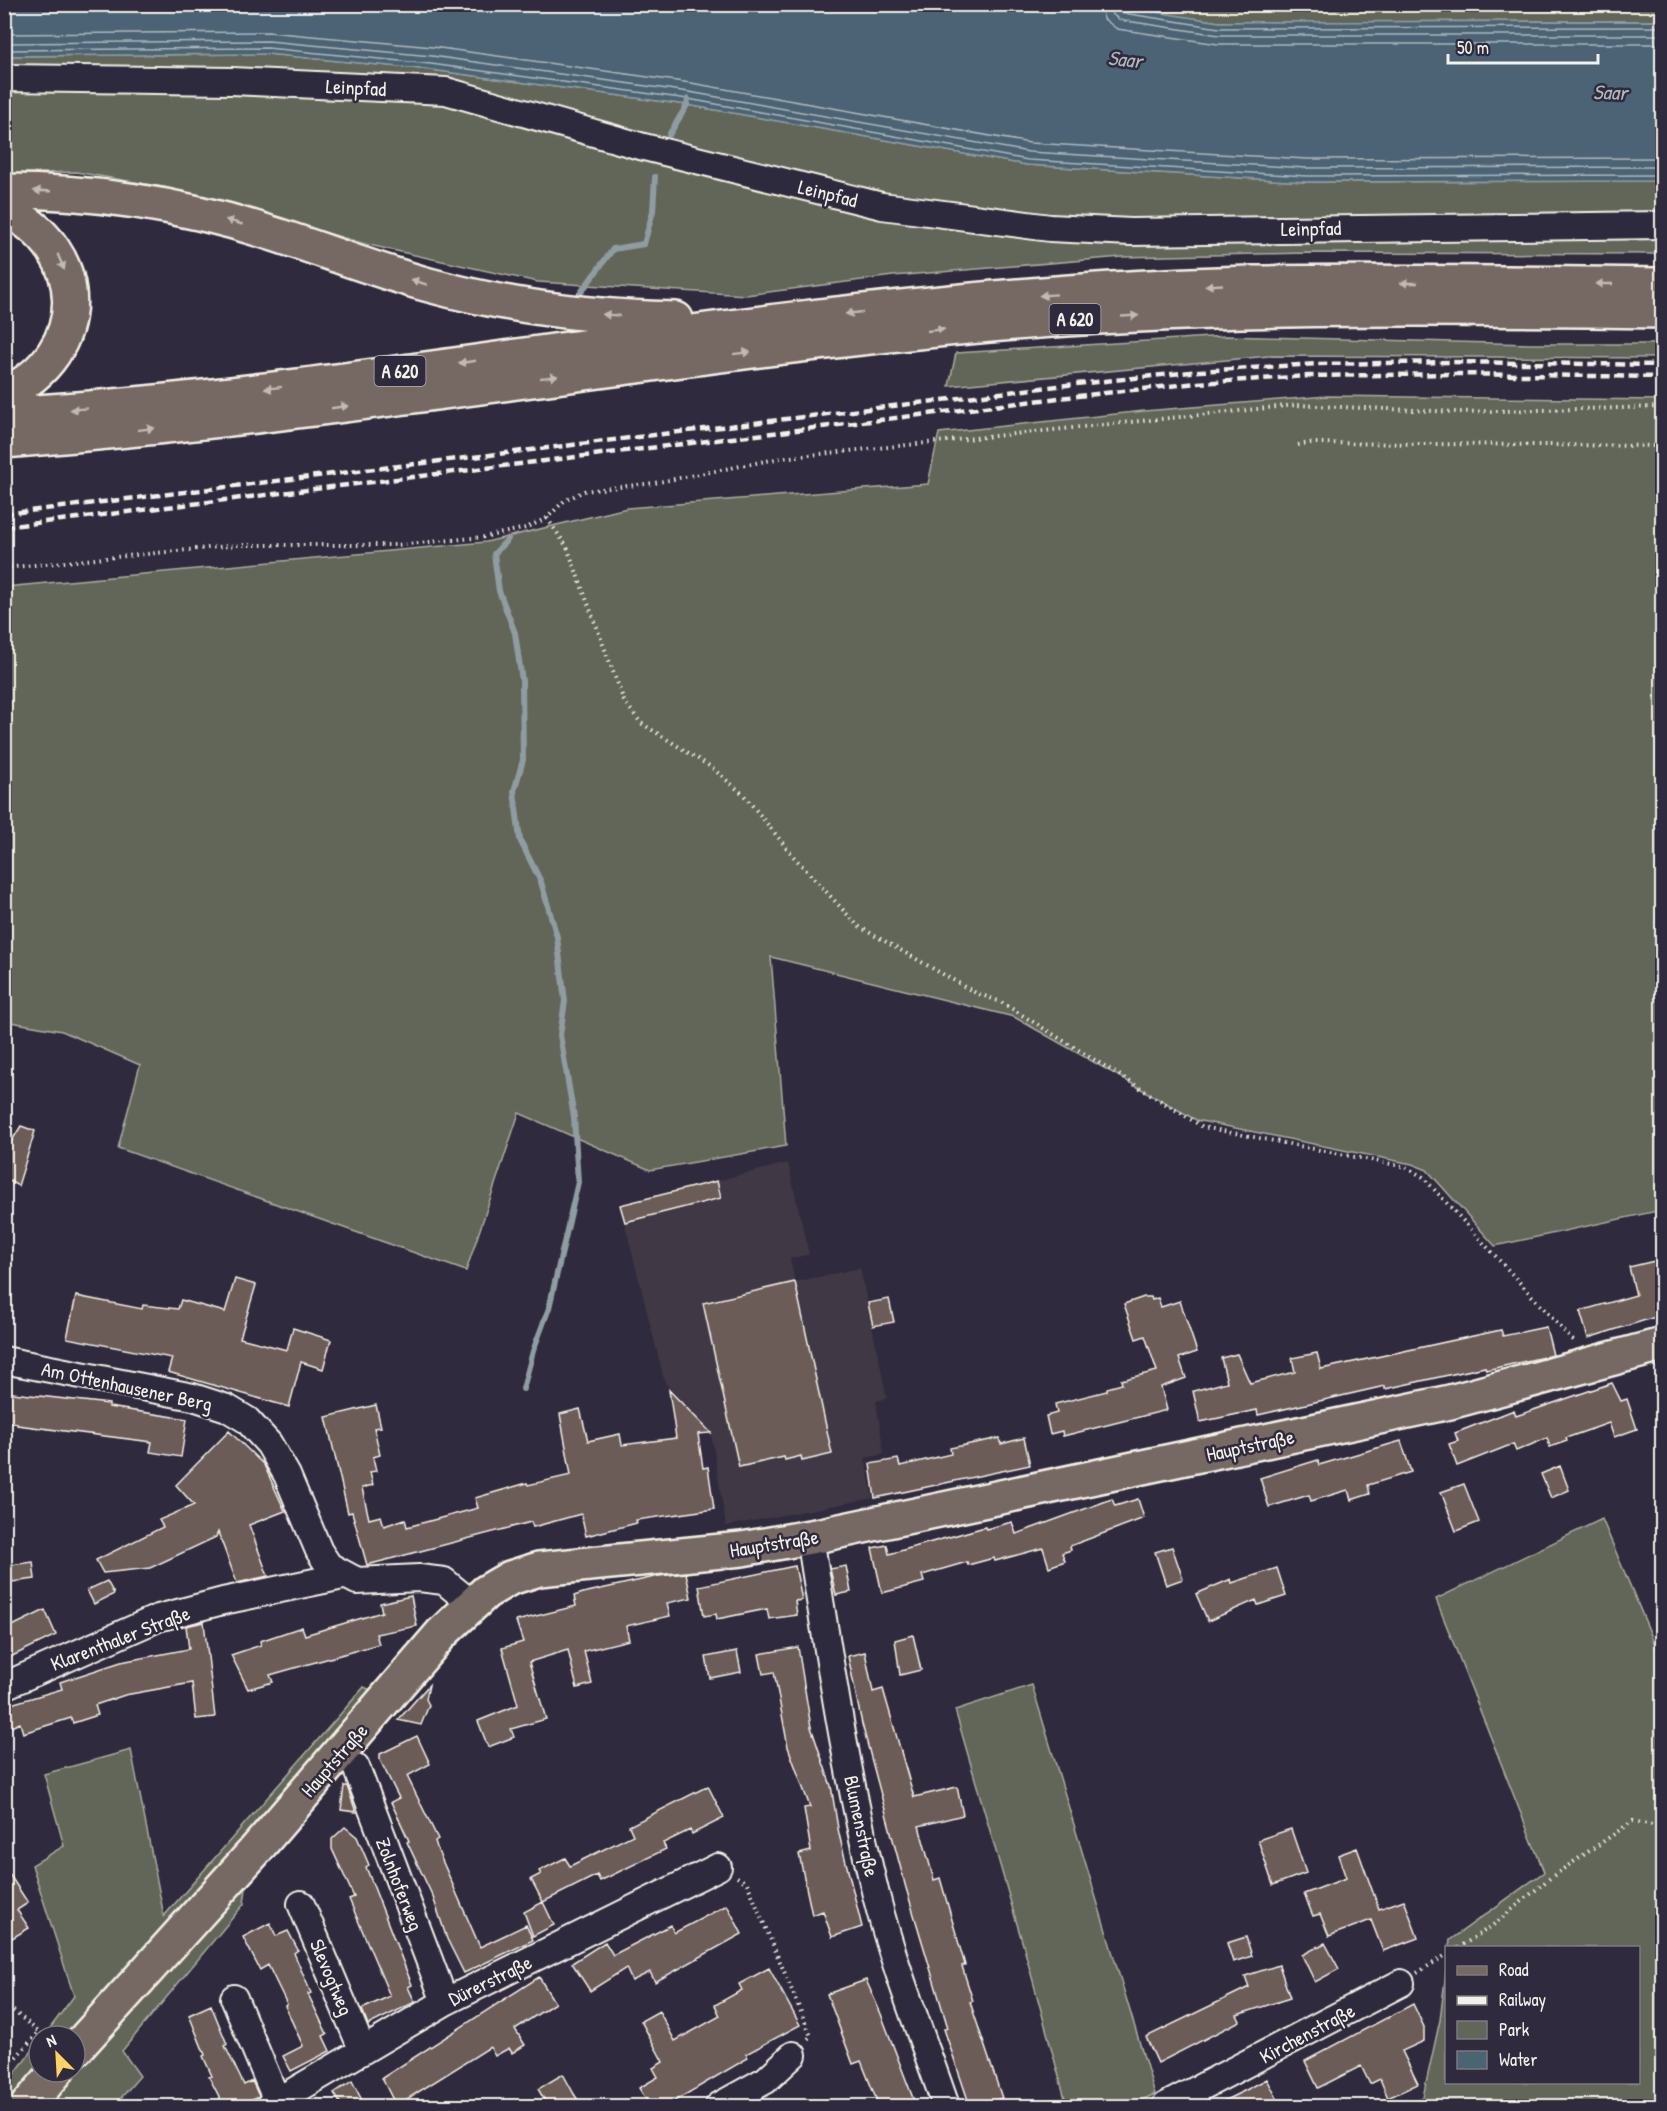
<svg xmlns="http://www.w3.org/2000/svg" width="1667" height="2111" font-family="'Patrick Hand',sans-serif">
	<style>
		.built { fill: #413945 }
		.green { fill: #626658; stroke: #abaca0; stroke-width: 1.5 }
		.water { fill: #4b6474; stroke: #8f9ca2; stroke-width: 1.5 }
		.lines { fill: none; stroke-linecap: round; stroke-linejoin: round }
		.shore { stroke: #b0b9ba; stroke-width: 1.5 }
		.stream { stroke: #8f9ca2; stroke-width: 6 }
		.building { fill: #6c5b59; stroke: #f4f1e8; stroke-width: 1.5 }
		.minor-casing { stroke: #f4f1e8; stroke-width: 30 }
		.major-casing { stroke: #f4f1e8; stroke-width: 38 }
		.highway-casing { stroke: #f4f1e8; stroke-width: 38 }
		.path { stroke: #f4f1e8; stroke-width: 4; stroke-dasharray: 1.5 4.5; stroke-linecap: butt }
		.minor { stroke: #2f2a3d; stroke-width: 26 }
		.major { stroke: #766964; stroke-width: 33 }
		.highway { stroke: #766964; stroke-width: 33 }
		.rail { stroke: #f4f1e8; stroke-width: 4.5; stroke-dasharray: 9 4.5; stroke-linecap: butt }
		.oneway { fill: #c2bbb3 }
		.labels { text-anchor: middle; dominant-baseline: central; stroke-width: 5; stroke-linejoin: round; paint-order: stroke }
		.shield { fill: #2f2a3d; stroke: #b9b5b5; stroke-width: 1.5 }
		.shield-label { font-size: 18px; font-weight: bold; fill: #f4f1e8 }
		.street-label { font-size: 20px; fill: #f4f1e8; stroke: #2f2a3d }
		.water-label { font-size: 21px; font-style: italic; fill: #b0b9ba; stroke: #2f2a3d }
	</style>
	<rect width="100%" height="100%" fill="#2f2a3d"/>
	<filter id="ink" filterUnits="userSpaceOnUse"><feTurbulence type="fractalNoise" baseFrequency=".0167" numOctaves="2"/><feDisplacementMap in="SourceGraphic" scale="12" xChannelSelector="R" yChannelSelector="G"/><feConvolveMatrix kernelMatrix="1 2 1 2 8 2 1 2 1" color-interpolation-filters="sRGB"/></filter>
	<g filter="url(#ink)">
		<!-- built -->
		<path class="built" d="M788,1163L809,1254L790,1259L795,1282L860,1268L887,1398L876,1401L884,1454L865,1458L873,1498L726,1526L711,1433L665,1383L620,1205Z"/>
		<!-- green -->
		<path class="green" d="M1662,4V21L1219,22L1104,5Z
			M267,54L431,70L687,105L1027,165L1306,182L1662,181V254L1307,253L1122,257L893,276L746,295L538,282L369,245L169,188L76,172L5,174L4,56Z
			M1226,336L1531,344H1662V358L1269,356L949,386L956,353Z
			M1327,396L1662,400V1210L1495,1246L1427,1170L1412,1164L1196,1120L1014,1017L771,957L786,1146L650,1170L519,1113L466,1271L118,1148L140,1065L62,1031L5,1021V587L486,542L627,508L928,484L939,433L1144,411Z
			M1602,1519L1662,1661V2106H1404L1423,2097L1440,2020L1446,1971V2082H1638V1948L1449,1947L1450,1940L1544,1872L1436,1599Z
			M1032,1685L1155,2094L1129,2106H1067L1024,1948L955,1710Z
			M364,1687L373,1691L71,2036H44L74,1996L32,1865L64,1846L44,1774L131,1750L164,1916Z
			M248,1874L244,1904L122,2051L140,2076L114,2106H50Z
			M39,2042V2072L9,2106H5L4,2087Z"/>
		<!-- water -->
		<path class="water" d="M1104,4L1219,22L1662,21V181L1306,182L1027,165L687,105L431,70L267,54L4,56L5,4Z"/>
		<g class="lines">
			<!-- shore -->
			<path class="shore" d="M1100,4L1104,19L1117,29L1218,44H1662
				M1109,4L1112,14L1120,20L1219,35H1662
				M1117,4L1118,10L1123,13L1219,28L1662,27
				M4,34L268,32L433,47L691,83L1030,143L1307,159L1662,158
				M4,43L268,41L432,56L689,92L1029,152L1307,168L1662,167
				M4,50L267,48L431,64L688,99L1028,160L1307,176L1662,175"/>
			<!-- stream -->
			<path class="stream" d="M669,135L687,105L688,99
				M579,295L613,249L644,244L653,211L655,177
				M508,539L494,554L499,591L515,633L522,681L523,760L514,791L520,840L541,882L557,937L565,1001L560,1035L574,1117L578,1182L549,1308L533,1351L523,1389"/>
		</g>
		<!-- building -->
		<path class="building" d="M21,1126L35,1131L18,1186L4,1178V1153Z
			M717,1181L721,1198L625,1222L620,1205Z
			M1659,1260L1662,1273V1315L1588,1338L1580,1311L1636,1295L1629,1267Z
			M235,1279L256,1285L240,1338L287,1350L293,1328L331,1340L323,1369L301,1362L289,1407L168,1372L172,1358L67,1338L76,1296L142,1309L143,1305L178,1309L181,1300L225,1312Z
			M795,1282L832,1454L802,1461L801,1456L785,1460L784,1457L739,1467L703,1303Z
			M1144,1297H1151L1152,1300L1158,1298L1161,1307L1180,1301L1197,1352L1179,1358L1186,1378L1161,1387L1167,1410L1063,1436L1062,1431L1050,1434L1046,1416L1057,1413L1055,1404L1107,1391V1388L1122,1384L1121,1380L1157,1371L1145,1336L1136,1339L1124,1304Z
			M889,1299L894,1322L873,1326L868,1303Z
			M1546,1327L1553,1355L1486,1370L1485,1367L1385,1389V1386L1258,1415L1257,1410L1200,1422L1193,1391L1227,1382L1221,1358L1237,1354L1250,1383L1295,1372L1292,1358L1317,1353L1321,1369L1501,1330L1503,1336Z
			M1612,1383L1621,1401L1627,1399L1637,1429L1614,1437L1609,1423L1566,1438L1567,1441L1550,1447L1547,1438L1516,1451L1513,1444L1457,1466L1449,1444L1458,1441L1455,1433L1514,1410L1516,1416Z
			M669,1390L711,1433L698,1434L703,1468L708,1467L714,1509L636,1520L637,1523L586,1536L581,1514L533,1527L531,1522L367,1565L352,1512L348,1513L326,1417L376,1405L381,1427L374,1428L380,1455L373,1457L376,1471L370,1472L373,1485L362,1488L369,1519L381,1516L384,1526L405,1519L407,1527L478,1508L475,1498L527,1483L528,1485L571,1475L560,1414L580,1409L588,1441L620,1434L622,1445L676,1438Z
			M4,1392L109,1404V1407L187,1419L181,1457L150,1452L152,1442L17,1425V1423L4,1421Z
			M229,1431L264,1465L285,1511L249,1525L268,1576L237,1583L218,1532L216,1537L150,1568L103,1573L96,1560L163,1527L159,1520L194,1505L176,1485Z
			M1000,1438L1001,1444L1024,1438L1030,1465L875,1498L870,1464L898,1459L900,1466L951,1454L950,1448Z
			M1401,1441L1411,1472L1368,1485L1370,1494L1351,1500L1348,1490L1311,1501L1309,1495L1269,1507L1260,1478L1318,1460L1319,1465Z
			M1560,1466L1569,1490L1551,1498L1541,1474Z
			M1464,1484L1479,1522L1456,1531L1441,1492Z
			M1112,1499L1115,1506L1138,1499L1144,1518L1070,1546L1071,1550L1062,1553L1065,1561L1049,1567L1043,1548L995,1561L994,1558L968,1565L967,1562L922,1575L924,1582L882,1593L872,1548L887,1545L889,1554L985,1527L986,1529L1012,1522L1016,1534Z
			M1172,1547L1183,1579L1166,1585L1155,1552Z
			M33,1562L35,1579L12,1582L10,1565Z
			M795,1566L802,1600L795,1601L797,1615L769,1619L767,1609L717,1619L716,1614L704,1616L699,1586Z
			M846,1566L851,1592L836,1595L830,1569Z
			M1277,1568L1286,1596L1258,1605L1256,1600L1208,1621L1196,1594L1231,1579L1232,1583Z
			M686,1573L691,1598L667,1603L670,1616L626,1626L629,1640L584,1651L592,1684L577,1688L568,1650L529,1662L546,1719L511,1729L514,1737L488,1747L478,1721L518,1705L502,1648L523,1642L516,1621L576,1606L574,1596L583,1593L659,1576Z
			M107,1581L114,1594L94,1604L87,1590Z
			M411,1596L417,1626L376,1634L379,1644L270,1675L273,1682L248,1689L231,1655L261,1645L260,1641L302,1627L305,1635L382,1612L380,1603Z
			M45,1610L56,1635L4,1660V1630Z
			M204,1622L215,1717L196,1719L192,1683L125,1695L95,1705L98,1715L73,1723L71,1718L23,1733L20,1723L4,1730V1706L62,1689L60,1682L121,1662L189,1649L186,1626Z
			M913,1635L921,1670L900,1675L895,1640Z
			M798,1647L811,1727L831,1786L839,1834L862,1927L832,1937L823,1911L812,1915L799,1854L811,1851L804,1808L810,1807L788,1747L774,1672L763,1674L759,1654Z
			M737,1651L741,1672L710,1678L706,1657Z
			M865,1652L873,1692L883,1689L914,1797L957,1787L963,1815L919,1826L934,1880L940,1878L965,1965L962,1966L973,2001L970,2002L1002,2098L977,2106H970L944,2029L948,2028L906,1888L862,1724L848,1656Z
			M429,1685L426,1699L429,1705L421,1725L398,1720Z
			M417,1736L430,1764L407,1776L438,1839L435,1841L438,1851L480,1947L526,1925L533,1940L464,1973L447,1939L433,1897L407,1842L409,1841L391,1802L399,1798L380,1760V1754Z
			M344,1786H347L356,1812L341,1810Z
			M708,1786L724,1818L692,1834L690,1830L663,1843L666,1849L600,1881L597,1875L543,1902L531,1879L541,1874L539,1871L565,1858L570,1866L633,1835L629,1826Z
			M345,1827L357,1837L369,1865L366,1867L412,1985L408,1987L415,2002L368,2025L362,2009L390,1996L349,1899L354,1897L332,1849V1839Z
			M1291,1829L1306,1873L1273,1885L1258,1840Z
			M1357,1848L1379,1909L1404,1900L1418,1938L1383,1951L1371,1920L1329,1936L1320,1914L1313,1916L1304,1894L1346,1878L1338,1855Z
			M4,1866L28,1903L17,1910L29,1928L4,1943Z
			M543,1902L554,1925L533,1936L524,1912Z
			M727,1905L742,1934L655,1982L650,1972L632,1981L626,1968L590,1991L572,1963L605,1942L613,1955L671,1925L674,1933Z
			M270,1923L276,1936L288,1931L298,1950L294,1953L311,1993L308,1994L327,2034L323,2036L330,2051L291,2071L283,2056L303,2046L285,2006L287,2004L268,1965L260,1970L243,1937Z
			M1246,1937L1252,1956L1233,1962L1227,1943Z
			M1325,1943L1339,1969L1315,1982L1302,1955Z
			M1279,1965L1290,1998L1237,2015L1240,2021L1158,2063L1146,2037L1249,1987L1245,1976Z
			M769,1968L800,2025L746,2054L748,2058L666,2106H650L639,2088L658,2077L653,2068L663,2062L641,2021L659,2011L675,2041L720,2016L715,2005L742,1990L739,1984Z
			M539,1977L555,2003L515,2029L525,2045L512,2053L509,2048L495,2056L490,2047L396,2106L382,2078Z
			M866,1980L881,2014L916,2106H879L861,2061L853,2064L827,1994Z
			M1413,2004L1424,2027V2041L1402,2051L1418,2084L1388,2098L1380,2079L1370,2084L1361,2066L1318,2088L1305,2061Z
			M211,2005L227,2044L225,2046L244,2085L252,2081L259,2096L236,2106H224L209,2077L212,2076L203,2056L205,2055L189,2015Z
			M563,2074L574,2094L582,2106H548L538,2089Z
			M1267,2079L1281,2106H1213L1246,2090Z
			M352,2081L365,2106H342L334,2093Z"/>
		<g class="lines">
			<defs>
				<path id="minor" d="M4,78L232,81L446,91L640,146L882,206L1050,228L1131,232L1662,225
					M4,1360L193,1397L227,1408L247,1420L269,1444L287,1475L319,1551L329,1566L357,1581L419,1578L444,1581L472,1604
					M810,1537C829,1657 847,1778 876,1895C894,1967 922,2036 946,2106
					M4,1686L158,1618L223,1601L343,1576
					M356,1767L445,2002
					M301,1904L362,2049
					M234,1998L277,2101
					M269,2106L445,2002L718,1867
					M719,2106L766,2080L793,2055
					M1165,2106L1401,1983"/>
				<path id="major" d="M75,2050L253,1853L442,1633L486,1592L510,1578L539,1569L742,1549L821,1535L1450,1402L1662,1345
					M27,2106L56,2072"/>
				<path id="highway" d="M4,191C94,191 179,204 264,231C319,248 373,270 429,285C509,307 594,317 676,319
					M4,209C91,249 92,354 4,394
					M4,414C269,399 531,350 794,319C945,301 1099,286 1252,283C1389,281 1526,283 1662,285
					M4,441C327,417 646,357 968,327C1199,305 1431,308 1662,311"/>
			</defs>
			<!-- minor casing -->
			<use href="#minor" class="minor-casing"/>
			<!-- major casing -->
			<use href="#major" class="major-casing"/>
			<!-- highway casing -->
			<use href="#highway" class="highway-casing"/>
			<!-- path -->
			<path class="path" d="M1298,445L1310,443L1662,446
				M547,518L567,547L624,701L641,723L711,767L743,794L794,857L858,926L976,993L1001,1002L1203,1127L1406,1167L1423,1177L1575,1343
				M4,568L238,545H397L484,537L526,528L547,518L564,501L584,491L654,483L781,458L1296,405L1457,412L1662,407
				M737,1877L747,1883L811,2036L808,2039
				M1458,1948L1492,1926L1550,1878L1633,1821L1662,1827
				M1417,1973L1446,1955
				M4,2003L39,2032L4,2070"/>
			<!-- minor -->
			<use href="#minor" class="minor"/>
			<!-- major -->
			<use href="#major" class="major"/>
			<!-- highway -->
			<use href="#highway" class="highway"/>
			<!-- rail -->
			<path class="rail" d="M4,514L1058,386L1200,371L1316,364L1453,362L1662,365
				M4,527L1059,398L1198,383L1309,376L1454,374L1662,377"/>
		</g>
		<!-- one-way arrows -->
		<defs><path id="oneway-solid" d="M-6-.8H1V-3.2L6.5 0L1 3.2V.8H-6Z" transform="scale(1.5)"/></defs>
		<g class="oneway">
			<use href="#oneway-solid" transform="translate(42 191) rotate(-178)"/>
			<use href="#oneway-solid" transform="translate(234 222) rotate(-164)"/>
			<use href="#oneway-solid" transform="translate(61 262) rotate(67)"/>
			<use href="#oneway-solid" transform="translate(419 282) rotate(-162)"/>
			<use href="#oneway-solid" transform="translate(1409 283) rotate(180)"/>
			<use href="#oneway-solid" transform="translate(1604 284) rotate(-180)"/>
			<use href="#oneway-solid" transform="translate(1214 285) rotate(177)"/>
			<use href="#oneway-solid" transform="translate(1048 295) rotate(176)"/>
			<use href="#oneway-solid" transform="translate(854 313) rotate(174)"/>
			<use href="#oneway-solid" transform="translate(611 315) rotate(-176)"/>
			<use href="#oneway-solid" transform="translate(1130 316) rotate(-3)"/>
			<use href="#oneway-solid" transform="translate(936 330) rotate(-6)"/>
			<use href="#oneway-solid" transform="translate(742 353) rotate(-7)"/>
			<use href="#oneway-solid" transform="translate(467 362) rotate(172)"/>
			<use href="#oneway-solid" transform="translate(549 377) rotate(-7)"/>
			<use href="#oneway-solid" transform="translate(273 388) rotate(173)"/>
			<use href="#oneway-solid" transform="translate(340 407) rotate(-8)"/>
			<use href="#oneway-solid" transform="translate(79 409) rotate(176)"/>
			<use href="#oneway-solid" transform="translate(146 429) rotate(-7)"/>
		</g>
	</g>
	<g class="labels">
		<!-- shield labels -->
		<g class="shield">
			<rect x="1049.5" y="304" width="51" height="30" rx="4.5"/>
			<rect x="374.5" y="356" width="51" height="30" rx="4.5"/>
		</g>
		<g class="shield-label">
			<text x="1075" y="319">A 620</text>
			<text x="400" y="371">A 620</text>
		</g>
		<!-- street labels -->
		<g class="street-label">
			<text transform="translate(356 87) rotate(3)">Leinpfad</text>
			<text transform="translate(828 193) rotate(14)">Leinpfad</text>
			<text transform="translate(1311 228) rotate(-1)">Leinpfad</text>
			<text transform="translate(127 1386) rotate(12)">Am Ottenhausener Berg</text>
			<text transform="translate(1250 1445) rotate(-12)">Hauptstraße</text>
			<text transform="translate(774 1543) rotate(-9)">Hauptstraße</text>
			<text transform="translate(120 1638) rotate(-21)">Klarenthaler Straße</text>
			<text transform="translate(334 1760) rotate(-49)">Hauptstraße</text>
			<text transform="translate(862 1826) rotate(78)">Blumenstraße</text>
			<text transform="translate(400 1884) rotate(69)">Zolnhoferweg</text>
			<text transform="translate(332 1977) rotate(67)">Slevogtweg</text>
			<text transform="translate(490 1980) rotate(-26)">Dürerstraße</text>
			<text transform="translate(1307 2033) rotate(-28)">Kirchenstraße</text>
		</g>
		<!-- water labels -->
		<g class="water-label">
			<text transform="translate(1125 59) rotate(6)">Saar</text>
			<text transform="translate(1610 92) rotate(1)">Saar</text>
		</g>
	</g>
	<!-- margin -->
	<rect width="1667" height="2111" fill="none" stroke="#2f2a3d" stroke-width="24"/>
	<rect x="12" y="12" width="1643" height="2087" fill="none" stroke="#f4f1e8" stroke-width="2" filter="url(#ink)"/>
	<!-- legend -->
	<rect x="1445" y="1946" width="195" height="138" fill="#2f2a3d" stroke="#7e7a81" stroke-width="1.5"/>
	<rect x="1457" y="1966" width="30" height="9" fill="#766964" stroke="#7e7a81" stroke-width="1.5"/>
	<text x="1499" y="1976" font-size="18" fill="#f4f1e8">Road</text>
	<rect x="1457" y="1996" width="30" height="9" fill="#f4f1e8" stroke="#7e7a81" stroke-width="1.5"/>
	<text x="1499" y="2006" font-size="18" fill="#f4f1e8">Railway</text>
	<rect x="1457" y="2021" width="30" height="18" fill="#626658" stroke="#7e7a81" stroke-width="1.5"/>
	<text x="1499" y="2036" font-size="18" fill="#f4f1e8">Park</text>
	<rect x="1457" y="2051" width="30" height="18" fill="#4b6474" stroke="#7e7a81" stroke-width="1.5"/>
	<text x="1499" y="2066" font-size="18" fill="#f4f1e8">Water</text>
	<!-- north arrow -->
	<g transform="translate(57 2054) rotate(336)"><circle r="28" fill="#2f2a3d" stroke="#7e7a81" stroke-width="1.5"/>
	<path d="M0-4.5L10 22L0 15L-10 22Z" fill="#ffd166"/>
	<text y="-9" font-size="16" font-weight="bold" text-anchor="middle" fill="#f4f1e8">N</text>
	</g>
	<!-- scale -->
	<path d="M1448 54v9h150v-9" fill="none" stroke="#f4f1e8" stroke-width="3"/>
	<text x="1457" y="54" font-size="18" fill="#f4f1e8" stroke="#2f2a3d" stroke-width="4.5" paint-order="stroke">50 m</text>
</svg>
